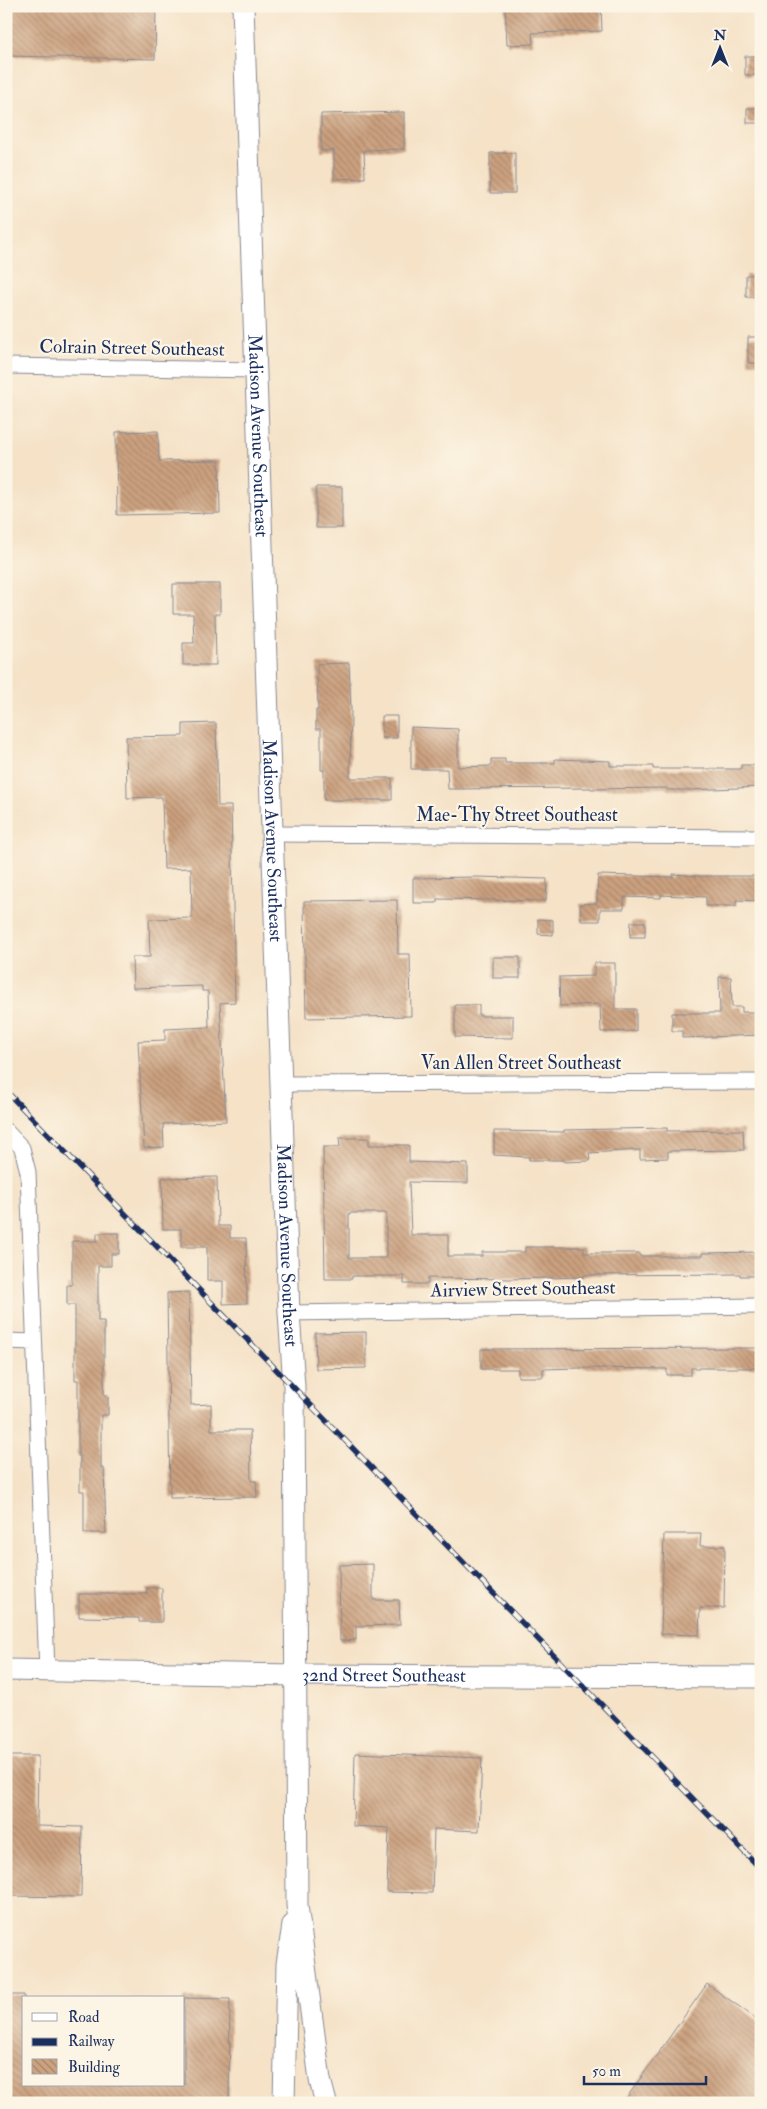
<svg xmlns="http://www.w3.org/2000/svg" width="767" height="2109" font-family="'IM FELL Double Pica',serif">
	<style>
		.building { fill: url(#building-back-hatch); fill-rule: evenodd }
		.lines { fill: none; stroke-linecap: round; stroke-linejoin: round }
		.street-casing { stroke: #888892; stroke-width: 17 }
		.secondary-casing { stroke: #888892; stroke-width: 23 }
		.street { stroke: #fff; stroke-width: 15 }
		.secondary { stroke: #fff; stroke-width: 21 }
		.rail-casing { stroke: #1b2f5e; stroke-width: 5.5 }
		.rail { stroke: #fcf5e5; stroke-width: 4; stroke-dasharray: 11; stroke-linecap: butt }
		.labels { text-anchor: middle; dominant-baseline: central; stroke-width: 4.5; stroke-linejoin: round; paint-order: stroke }
		.street-label { font-size: 19px; fill: #1b2f5e; stroke: #fcf5e5 }
	</style>
	<defs>
		<pattern id="building-back-hatch" width="6" height="6" patternUnits="userSpaceOnUse" patternTransform="scale(1.25)"><rect width="6" height="6" fill="#cca17f"/><path d="M-1 5l2 2M0 0l6 6M5-1l2 2" fill="none" stroke="#a5846b"/></pattern>
	</defs>
	<rect width="100%" height="100%" fill="#fcf5e5"/>
	<filter id="ink" filterUnits="userSpaceOnUse"><feTurbulence type="fractalNoise" baseFrequency=".02" numOctaves="2"/><feDisplacementMap in="SourceGraphic" scale="10" xChannelSelector="R" yChannelSelector="G"/><feConvolveMatrix kernelMatrix="1 2 1 2 8 2 1 2 1" color-interpolation-filters="sRGB"/></filter>
	<filter id="wash" filterUnits="userSpaceOnUse"><feTurbulence type="fractalNoise" baseFrequency=".0096" numOctaves="4" result="noise"/><feDisplacementMap in="SourceGraphic" scale="20" xChannelSelector="R" yChannelSelector="G"/><feGaussianBlur stdDeviation="1.12" result="paint"/><feColorMatrix in="noise" values="0 0 0 0 0 0 0 0 0 0 0 0 0 0 0 0 0 1.4 0 .05"/><feComposite in="paint" operator="in"/></filter>
	<g filter="url(#wash)">
		<rect width="100%" height="100%" fill="#f5e2c7"/>
		<g id="blocks">
			<!-- building -->
			<path class="building" d="M6,6H156L155,59L6,56Z
				M505,6H601L602,31L532,33L533,44L507,45Z
				M745,56H761V75H745Z
				M747,108H761V123H747Z
				M404,112V149L364,150L365,178L334,179V150L321,151V114Z
				M490,153H515V193H490Z
				M746,275H761V297H746Z
				M748,337H761V363H748Z
				M158,431L159,461L219,460L220,513L117,515L116,432Z
				M316,487H342V528H316Z
				M173,584H220V614H215L216,665H183V643H194L193,614H173Z
				M349,663L351,710L350,778H392V800H324V770H321V729H316V710H318L317,664Z
				M382,716H397V738H382Z
				M216,723L218,806H231L235,1002L220,1003L226,1121L163,1124L164,1147L144,1148L138,1041L165,1040V1029L209,1027L208,991H202V986L133,988L132,957H150L149,919L192,918L191,868L164,869L162,797L127,798L126,737L183,736V724Z
				M411,727L458,729V767L491,766V759H505V763H555V759L610,761V766H653V769H741V765H761V787L690,790H667V788L591,789V788L448,789L447,769H411Z
				M673,874L700,876H761V901L736,900V906H706V897L661,895V898L624,897V909H600V921H581L580,904L597,903L598,875L673,877Z
				M477,877L547,879L546,901L437,899V903H413V878Z
				M397,900L398,954H410L411,1016L306,1018L304,901Z
				M538,919L553,920V935L538,934Z
				M631,922H645V937H630Z
				M493,957H520V978H493Z
				M594,963H615V1009H636V1031L601,1032L600,1004L560,1006L559,977L594,976Z
				M719,977H731L732,1007H742V1012H761V1035L682,1038V1031H672V1013H720Z
				M455,1005H479V1016H513V1038L455,1037Z
				M667,1128V1131L743,1130L744,1150L668,1151V1158L640,1159V1150L589,1153L590,1161L564,1162V1160H529V1157L494,1155V1131L564,1132V1130Z
				M339,1138H369V1145H409V1162L468,1164V1183L409,1182L411,1235H448V1256H482V1252H525V1247H584V1253H639V1256H702V1253L761,1252V1276H740V1274L584,1275V1277L510,1279L428,1278V1284H404V1276H352V1279H325L323,1147H340ZM349,1213H386V1258H349Z
				M217,1177L218,1226H230V1238H246L247,1303L223,1304V1281H207V1247H181V1229H163L162,1178Z
				M97,1233H119V1254H111V1266H98V1321H104V1395H108V1415H101V1468H104L106,1533H84V1491H80V1456H78V1380H75V1305H67V1285H72V1241H97Z
				M189,1292L191,1405L211,1404V1430H250L251,1481H256L257,1497L170,1498L167,1293Z
				M366,1332V1368L316,1369L315,1333Z
				M761,1348V1368H691V1375H667V1369L579,1368L543,1369V1377H518V1369H481V1349Z
				M664,1534H701L700,1546H725L724,1608H700L699,1635L661,1634Z
				M373,1564V1600H399L400,1625L356,1626V1640L340,1641L339,1565Z
				M147,1588H162V1622H139V1618L79,1617V1594H147Z
				M355,1753L482,1758L479,1831L434,1829L432,1893L387,1892L389,1828L353,1826Z
				M6,1756H38L37,1826L82,1827L81,1897L6,1896Z
				M707,1984L761,2022V2103H623Z
				M6,1995H24V2085H184V1998L230,1999L229,2103H6Z"/>
		</g>
	</g>
	<g filter="url(#ink)">
		<use href="#blocks" fill-opacity="0" stroke="#888892" stroke-width="1"/>
		<g class="lines">
			<defs>
				<path id="street" d="M6,366L257,370
					M273,834L761,837
					M281,1084L761,1082
					M6,1131L22,1148L28,1172L47,1671
					M289,1313L758,1306
					M6,1341L34,1342"/>
				<g id="secondary">
					<path id="s1" d="M243,6L289,1313L294,1386L297,1905L320,2080L326,2103"/>
					<path id="s2" d="M6,1670L297,1675L761,1677"/>
					<path d="M284,2103L287,1964L293,1925"/>
				</g>
			</defs>
			<!-- street casing -->
			<use href="#street" class="street-casing"/>
			<!-- secondary casing -->
			<use href="#secondary" class="secondary-casing"/>
			<!-- street -->
			<use href="#street" class="street"/>
			<!-- secondary -->
			<use href="#secondary" class="secondary"/>
			<defs>
				<path id="rail" d="M6,1091L761,1869"/>
			</defs>
			<!-- rail casing -->
			<use href="#rail" class="rail-casing"/>
			<!-- rail -->
			<use href="#rail" class="rail"/>
		</g>
	</g>
	<g class="labels">
		<!-- street labels -->
		<g class="street-label">
			<text transform="translate(132 348) rotate(1)">Colrain Street Southeast</text>
			<text stroke="none"><textPath href="#s1" startOffset="430">Madison Avenue Southeast</textPath></text>
			<text x="517" y="815">Mae-Thy Street Southeast</text>
			<text stroke="none"><textPath href="#s1" startOffset="835">Madison Avenue Southeast</textPath></text>
			<text x="521" y="1063">Van Allen Street Southeast</text>
			<text stroke="none"><textPath href="#s1" startOffset="1240">Madison Avenue Southeast</textPath></text>
			<text transform="translate(523 1289) rotate(-1)">Airview Street Southeast</text>
			<text stroke="none"><textPath href="#s2" startOffset="378">32nd Street Southeast</textPath></text>
		</g>
	</g>
	<!-- margin -->
	<rect width="767" height="2109" fill="none" stroke="#fcf5e5" stroke-width="25"/>
	<!-- legend -->
	<rect x="22" y="1996" width="162" height="90" fill="#fcf5e5" stroke="#a2a6af"/>
	<rect x="32" y="2013" width="25" height="8" fill="#ffffff" stroke="#a2a6af"/>
	<text x="68" y="2022" font-size="15" fill="#1b2f5e">Road</text>
	<rect x="32" y="2038" width="25" height="8" fill="#1b2f5e" stroke="#a2a6af"/>
	<text x="68" y="2046" font-size="15" fill="#1b2f5e">Railway</text>
	<rect x="32" y="2059" width="25" height="15" fill="url(#building-back-hatch)" stroke="#a2a6af"/>
	<text x="68" y="2072" font-size="15" fill="#1b2f5e">Building</text>
	<!-- north arrow -->
	<g transform="translate(720 48)" stroke="#fcf5e5" stroke-width="4" paint-order="stroke">
	<path d="M0-4L9 19L0 12L-9 19Z" fill="#1b2f5e"/>
	<text y="-8" font-size="14" font-weight="bold" text-anchor="middle" fill="#1b2f5e">N</text>
	</g>
	<!-- scale -->
	<path d="M584 2076v8h122v-8" fill="none" stroke="#1b2f5e" stroke-width="2.5"/>
	<text x="592" y="2076" font-size="15" fill="#1b2f5e" stroke="#fcf5e5" stroke-width="4" paint-order="stroke">50 m</text>
</svg>
